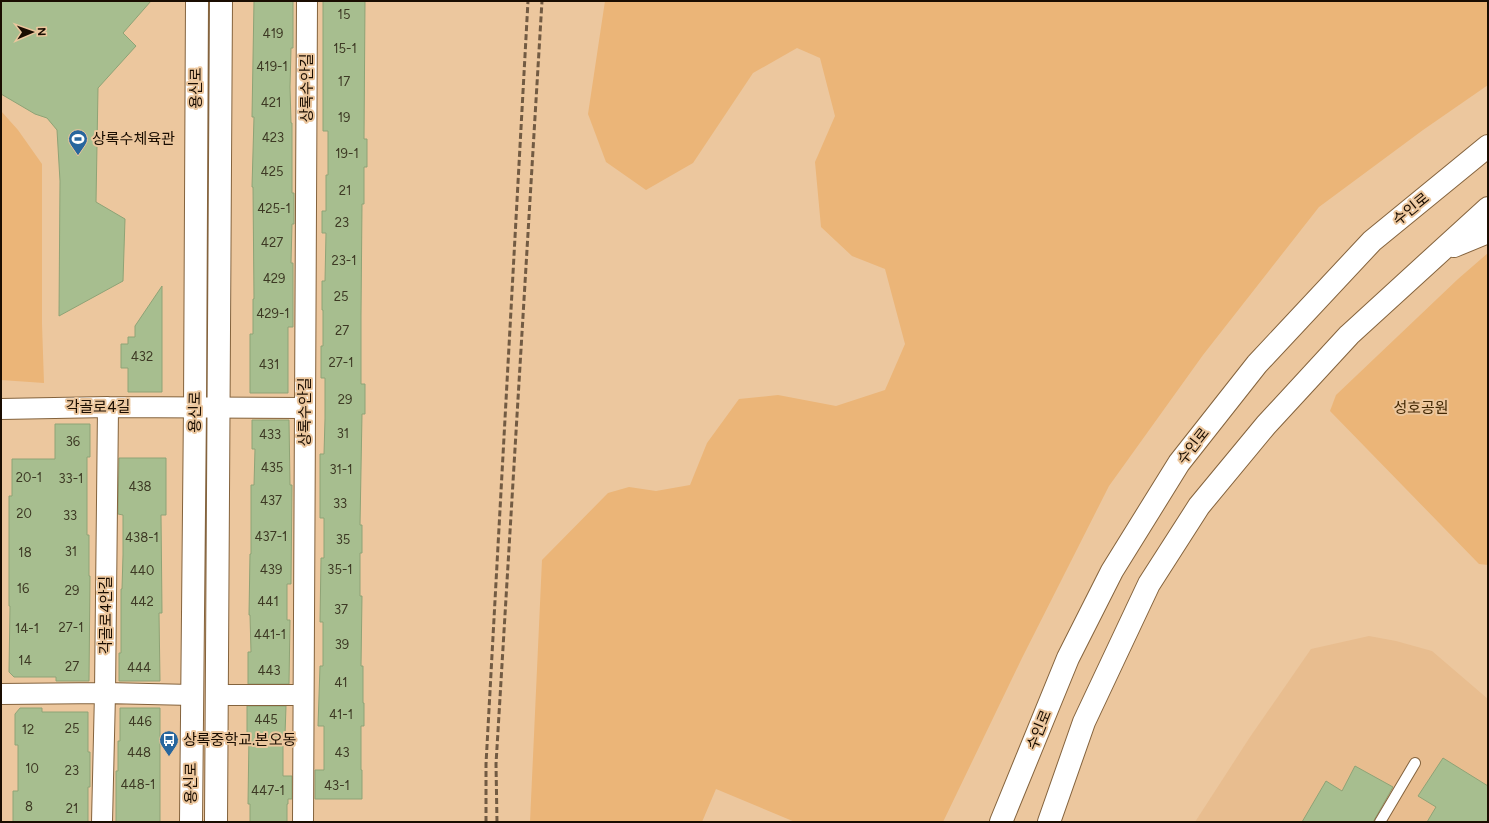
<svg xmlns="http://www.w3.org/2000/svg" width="1489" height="823" font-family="Figtree,'Noto Sans KR',sans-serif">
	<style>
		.built { fill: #e8bd8f }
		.green { fill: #ebb578 }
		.building { fill: #a7be8f; stroke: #8ea376 }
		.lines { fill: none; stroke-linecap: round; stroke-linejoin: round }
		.lane-casing { stroke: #84633d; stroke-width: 12 }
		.street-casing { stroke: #84633d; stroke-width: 22 }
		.secondary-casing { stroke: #84633d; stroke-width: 24 }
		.highway-casing { stroke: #84633d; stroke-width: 24 }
		.lane { stroke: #fff; stroke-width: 10 }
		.street { stroke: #fff; stroke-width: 20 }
		.secondary { stroke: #fff; stroke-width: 22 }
		.highway { stroke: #fff; stroke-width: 22 }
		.rail { stroke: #725b43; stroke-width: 3; stroke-dasharray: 6 3; stroke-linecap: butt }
		.labels { text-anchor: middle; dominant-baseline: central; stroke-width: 4; stroke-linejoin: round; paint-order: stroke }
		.number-label { font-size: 13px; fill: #3d3924 }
		.street-label { font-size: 15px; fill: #1a0d01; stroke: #ecc79e }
		.poi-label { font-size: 15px; fill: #1a0d01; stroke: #ecc79e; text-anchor: start }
		.park-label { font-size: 15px; fill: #412703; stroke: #ecc79e }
	</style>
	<rect width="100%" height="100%" fill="#ecc79e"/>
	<!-- built -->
	<path class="built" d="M1369,636L1396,641L1432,651L1488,699V822H1195L1250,737L1311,649Z"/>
	<!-- green -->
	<path class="green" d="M605,1H1488V85L1423,130L1319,207L1203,355L1109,486L1022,658L943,822H795L716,789L702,822H530L542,560L608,493L629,487L656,491L690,485L707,443L739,399L778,395L836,406L885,390L905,344L885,269L852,256L821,227L815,162L835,116L820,58L797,48L753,73L693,163L646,190L606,162L588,114Z
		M1,111L18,130L42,164V324L44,383L1,380Z
		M1488,253V565L1479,564L1330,411L1336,395L1458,279Z"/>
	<!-- building -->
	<path class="building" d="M1,1H151L123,33L136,46L98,88L96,202L125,219L123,281L59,316L60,181L57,130L47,118L35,114L1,94Z
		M254,1H293V48H291L290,87L291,123H292V193H294V224H292L291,263H293V327H288V393H250V334H253V299H254L253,187H252L254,117H252Z
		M323,1H365L364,139H367V167H364V204H362L361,315V384H365V414H362L360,525H362V553H360V596H362L361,666H363V703H364V726H361V770H362V799H315V770H324V726H318L320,666H323V622H320L321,558H324V518H320V454H324L325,419V378H321V346H323V310H322V281H325L326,233H322V211H326V175H328V131H323Z
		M162,286V392H128V368H121V344H128V337H135V326Z
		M252,420H289L290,485H292L291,584H287V620H290L289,684H248V652H251L250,615H249L250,554H251V485H254L255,449H252Z
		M55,424H90V457H87V535H89V576H90L89,681H56V677H14L9,672L10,606H9V496H12V459H55Z
		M119,458H166V515H161L162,613H159L160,681H119V653H121V589H122L123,555V515L118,514Z
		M247,706H286L285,735H283V776H292V799H288V804H287V822H250V804H248L249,735H247Z
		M20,708H42V712H88V752H90V787H88V822H13V791H18V745H15V714Z
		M120,708H160V822H116V771H118V741H120Z
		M1443,758L1488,786V822H1427L1436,807L1418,796Z
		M1355,766L1393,787L1373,822H1302L1326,781L1342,791Z"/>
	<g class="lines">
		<defs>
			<path id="lane" d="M1380,822L1415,763"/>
			<path id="street" d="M1,409L108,407L305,408
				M1,694L105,693L192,695
				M217,695H302
				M102,822L105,693L108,407
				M303,822L307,1"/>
			<path id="secondary" d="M191,822L195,407L197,1
				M216,822L221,1"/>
			<path id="highway" d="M1454,246L1488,232
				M1001,822L1068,658L1112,571L1179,463L1257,364L1372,241L1488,146
				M1049,822L1084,722L1149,584L1199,506L1266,425L1349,335L1488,208"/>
		</defs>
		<!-- lane casing -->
		<use href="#lane" class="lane-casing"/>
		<!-- street casing -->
		<use href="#street" class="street-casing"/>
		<!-- secondary casing -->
		<use href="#secondary" class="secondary-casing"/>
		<!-- highway casing -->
		<use href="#highway" class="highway-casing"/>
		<!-- lane -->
		<use href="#lane" class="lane"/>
		<!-- street -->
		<use href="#street" class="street"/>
		<!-- secondary -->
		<use href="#secondary" class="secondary"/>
		<!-- highway -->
		<use href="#highway" class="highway"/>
		<!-- rail -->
		<path class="rail" d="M486,822V764L528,1
			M497,822L496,764L542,1"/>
	</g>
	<!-- icons -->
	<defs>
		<symbol id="stadium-pin" viewBox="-11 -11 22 30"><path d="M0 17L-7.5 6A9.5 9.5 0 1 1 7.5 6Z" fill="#28669d" stroke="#ecc79e"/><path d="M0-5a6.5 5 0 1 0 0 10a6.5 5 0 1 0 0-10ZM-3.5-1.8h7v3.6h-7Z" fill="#fff"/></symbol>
		<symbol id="bus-pin" viewBox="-11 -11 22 30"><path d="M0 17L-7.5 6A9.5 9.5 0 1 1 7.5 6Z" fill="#28669d" stroke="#ecc79e"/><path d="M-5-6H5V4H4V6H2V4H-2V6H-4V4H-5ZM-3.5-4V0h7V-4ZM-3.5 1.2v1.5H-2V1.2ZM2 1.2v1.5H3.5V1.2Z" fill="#fff"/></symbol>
	</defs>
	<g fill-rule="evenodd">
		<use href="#stadium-pin" x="67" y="128" width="22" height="30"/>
		<use href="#bus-pin" x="158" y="729" width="22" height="30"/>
	</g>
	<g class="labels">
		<!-- number labels -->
		<g class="number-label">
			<text x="344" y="14">15</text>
			<text x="273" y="33">419</text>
			<text x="345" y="48">15-1</text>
			<text x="272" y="66">419-1</text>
			<text x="344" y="81">17</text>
			<text x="271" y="102">421</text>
			<text x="344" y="117">19</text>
			<text x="273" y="137">423</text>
			<text x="347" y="153">19-1</text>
			<text x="272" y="171">425</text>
			<text x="345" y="190">21</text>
			<text x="274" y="208">425-1</text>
			<text x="342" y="222">23</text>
			<text x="272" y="242">427</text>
			<text x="344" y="260">23-1</text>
			<text x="274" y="278">429</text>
			<text x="341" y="296">25</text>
			<text x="273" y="313">429-1</text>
			<text x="342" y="330">27</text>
			<text x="142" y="356">432</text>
			<text x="341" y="362">27-1</text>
			<text x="269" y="364">431</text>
			<text x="345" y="399">29</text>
			<text x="343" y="433">31</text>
			<text x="270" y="434">433</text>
			<text x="73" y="441">36</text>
			<text x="272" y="467">435</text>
			<text x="341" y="469">31-1</text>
			<text x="29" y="477">20-1</text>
			<text x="71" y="478">33-1</text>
			<text x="140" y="486">438</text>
			<text x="271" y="500">437</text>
			<text x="340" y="503">33</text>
			<text x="24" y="513">20</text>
			<text x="70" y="515">33</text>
			<text x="271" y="536">437-1</text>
			<text x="142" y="537">438-1</text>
			<text x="343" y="539">35</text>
			<text x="71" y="551">31</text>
			<text x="25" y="552">18</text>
			<text x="271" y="569">439</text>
			<text x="340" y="569">35-1</text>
			<text x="142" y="570">440</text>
			<text x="23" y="588">16</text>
			<text x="72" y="590">29</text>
			<text x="142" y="601">442</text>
			<text x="268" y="601">441</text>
			<text x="341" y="609">37</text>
			<text x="71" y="627">27-1</text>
			<text x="27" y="628">14-1</text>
			<text x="270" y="634">441-1</text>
			<text x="342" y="644">39</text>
			<text x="25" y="660">14</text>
			<text x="72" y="666">27</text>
			<text x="139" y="667">444</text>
			<text x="269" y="670">443</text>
			<text x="341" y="682">41</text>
			<text x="341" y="714">41-1</text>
			<text x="266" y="719">445</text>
			<text x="140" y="721">446</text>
			<text x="72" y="728">25</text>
			<text x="28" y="729">12</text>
			<text x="139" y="752">448</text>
			<text x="342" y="752">43</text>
			<text x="32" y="768">10</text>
			<text x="72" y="770">23</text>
			<text x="138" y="784">448-1</text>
			<text x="337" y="785">43-1</text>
			<text x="268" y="790">447-1</text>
			<text x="29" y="806">8</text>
			<text x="72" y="808">21</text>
		</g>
		<!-- street labels -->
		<g class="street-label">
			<text transform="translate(196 88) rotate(-90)">용신로</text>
			<text transform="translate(307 88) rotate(-90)">상록수안길</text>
			<text transform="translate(1411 209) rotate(-39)">수인로</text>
			<text x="98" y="407">각골로4길</text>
			<text transform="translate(195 412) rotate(-89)">용신로</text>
			<text transform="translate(305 412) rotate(-90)">상록수안길</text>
			<text transform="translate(1193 446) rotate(-52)">수인로</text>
			<text transform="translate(106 615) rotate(-90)">각골로4안길</text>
			<text transform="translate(1039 730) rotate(-68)">수인로</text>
			<text transform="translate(191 783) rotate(-90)">용신로</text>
		</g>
		<!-- poi labels -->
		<g class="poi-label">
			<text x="92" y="139">상록수체육관</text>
			<text x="183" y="740">상록중학교.본오동</text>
		</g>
		<!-- park labels -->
		<g class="park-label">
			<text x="1421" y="408">성호공원</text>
		</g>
	</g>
	<!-- border -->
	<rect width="1489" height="823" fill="none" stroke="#1a0d01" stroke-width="4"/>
	<!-- north arrow -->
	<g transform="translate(32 32) rotate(88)" stroke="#ecc79e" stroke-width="3" paint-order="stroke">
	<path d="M0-3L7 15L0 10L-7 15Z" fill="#1a0d01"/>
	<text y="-6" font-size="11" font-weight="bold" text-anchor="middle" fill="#1a0d01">N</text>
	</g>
</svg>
